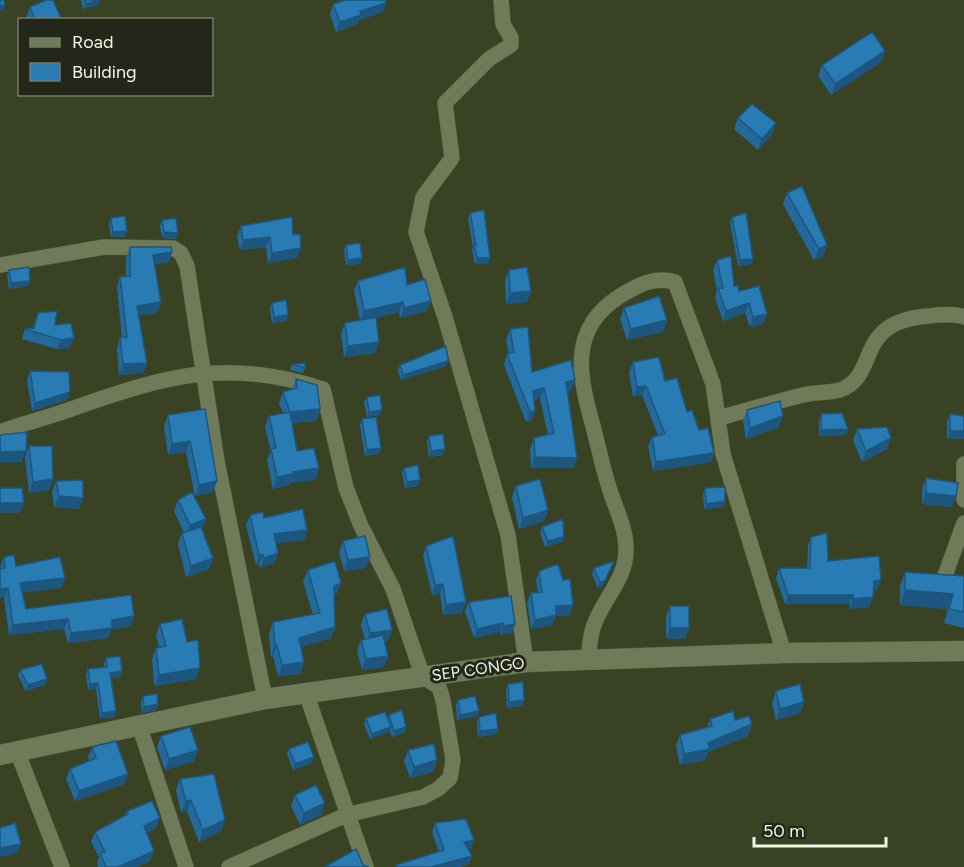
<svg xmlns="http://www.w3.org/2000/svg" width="964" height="867" font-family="Figtree,sans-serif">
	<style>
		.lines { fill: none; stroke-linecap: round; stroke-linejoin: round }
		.minor-casing { stroke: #565f43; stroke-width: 16 }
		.tertiary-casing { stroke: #565f43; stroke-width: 21 }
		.minor { stroke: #6e7a58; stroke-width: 15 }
		.tertiary { stroke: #6e7a58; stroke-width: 20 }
		.wall { fill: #236a9b }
		.shaded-wall { fill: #1d567e }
		.building { fill: #297bb4; stroke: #1d567e; stroke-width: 1.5 }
		.labels { text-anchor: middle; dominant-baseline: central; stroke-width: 6; stroke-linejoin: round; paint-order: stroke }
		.street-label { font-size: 16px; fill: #f0f7e4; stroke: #232719 }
	</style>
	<rect width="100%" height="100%" fill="#394324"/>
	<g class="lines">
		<defs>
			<path id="minor" d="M501,0L503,24L511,38V45L489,59L445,103L452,158L423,197L416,232L445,317L508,535L526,662
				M0,265L104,247L173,248L181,253L187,266L217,461L265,699
				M719,418C747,410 775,402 803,395C815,392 828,393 840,390C881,375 852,322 928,316C939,315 953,313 964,317
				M0,432C24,423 50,417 74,408C166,376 226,357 323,389L346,488L361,526L393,589L423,677L439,687L443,700L453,760L450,778L438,789L423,797L346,815L229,867
				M964,464V500
				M944,578L964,523
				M588,660C589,650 590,638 593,628C601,601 627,579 626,549C626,526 614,506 608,484C602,465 598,445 593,426C579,376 568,329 620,296C638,285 654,276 675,282L713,384L723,454L784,653
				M306,693L366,867
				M139,725L186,867
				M17,751L62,867"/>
			<path id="tertiary" d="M0,755L265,699L526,662L784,653L964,651"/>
		</defs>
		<!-- minor casing -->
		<use href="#minor" class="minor-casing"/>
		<!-- tertiary casing -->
		<use href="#tertiary" class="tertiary-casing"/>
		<!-- minor -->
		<use href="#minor" class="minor"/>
		<!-- tertiary -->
		<use href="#tertiary" class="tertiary"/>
	</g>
	<!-- wall -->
	<path class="wall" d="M81,0H100L98,5L83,9Z
		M333,4L383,12L359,20L357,24L336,32L330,14Z
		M30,7L61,20H26V18Z
		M885,51L881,62L831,95L818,76L822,65Z
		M738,118L772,134L758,150L734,129Z
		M787,193L827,245L823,256L814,260L783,204Z
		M470,213L488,264H475L472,251L473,247L468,219Z
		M732,217L753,259L751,264L738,266L730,222Z
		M111,218L127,231L125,237H111L109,224Z
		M162,220L176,239L162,238L160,226Z
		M241,226L293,235L297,258L268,263L266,247L240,250L237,236Z
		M346,245L362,258L360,264L346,265L344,250Z
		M130,247L172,252L169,262L155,264L161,302L157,313L139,315L147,363L143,373L119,375L117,348L120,338H122L117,287L120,277L126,276V257Z
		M717,260L734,286L739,291L763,324L750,327L745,313L723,321L715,298L717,291L713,270Z
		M9,270L28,286L9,289L7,276Z
		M509,270L531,291L527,302L506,304L505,281Z
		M358,281L407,285L427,311L400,318L399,312L376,318L375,353L344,357L341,334L345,323L360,320L354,291Z
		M272,303L288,315L286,321L272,323L270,308Z
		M624,308L667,320L663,332L627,340L620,319Z
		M38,313L55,325L70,348L57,349L22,339L25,329L33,328Z
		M510,329L532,372L575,380L571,391L568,392L577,458L573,468H531L530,449L534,438L548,435L540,398L534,400L531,421L526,422L504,365L507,354H509L506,340Z
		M448,361L446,366L401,380L398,371L400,365Z
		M633,362L665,381L687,412L714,453L711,462L653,471L648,446L652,437L658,435L642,395L633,397L629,372Z
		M292,364L305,368L303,373L290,370Z
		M30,371L67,400L32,411L27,380Z
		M296,379L320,409L316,421L292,423L297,451L319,468L315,480L290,483L289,485L273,489L267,460L271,451L265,427L269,416L283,413L279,403L283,392L292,389Z
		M367,397L380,415L367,417L364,402Z
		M205,409L217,481L213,492L195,496L186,452L168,455L164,426L168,415Z
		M747,410L779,427L746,439L743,421Z
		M821,414L848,429L846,435L819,436V420Z
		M950,414L964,439H947V422Z
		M362,419L381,448L379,454L365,456L360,425Z
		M857,429L887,449L862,462L853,440Z
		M429,436L443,455L429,457L427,442Z
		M29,446L53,479L49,490L29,493L25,457Z
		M404,468L418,486L405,488L402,473Z
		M926,478L952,507L922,504V489Z
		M56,481L83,498L79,509L54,507L52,492Z
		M516,486L548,510L544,521L519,529L512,497Z
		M705,488L725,501L723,507L704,509L703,493Z
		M178,500L206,519L202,529L213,558L209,569L186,577L178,544L182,533H184L174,511Z
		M250,515L264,518L307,530L304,540L276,543L278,553L274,563L260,568L259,564L256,565L246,525Z
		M542,527L564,537L562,542L545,547L540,533Z
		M811,537L828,561L878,589L873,590V597L869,607L850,609L849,604H785L776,578L779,568H807L808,546Z
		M343,541L370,557L366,568L344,571L339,552Z
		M426,546L462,613L443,615L440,594L432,595L423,556Z
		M4,557L16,566L65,578L61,588L22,592L26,609L134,616L130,626L111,630L108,638L68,643L64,629L9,635L4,598H0V567Z
		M594,568L603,586L598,588L592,574Z
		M308,570L337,594L334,595L335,627L331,638L301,647L304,662L300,674L278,676L273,656L271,657L269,634L273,622L313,615L303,581Z
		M539,571L570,615L556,616L552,625L531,629L527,603L531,593L538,592L536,581Z
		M905,572L964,576V628L944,623L948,609L900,605V586Z
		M511,596L512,633L500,635V632L474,638L465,611L469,602Z
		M670,606L689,628L685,639H666V617Z
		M365,614L392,630L388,641L385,642L388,656L384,667L362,670L357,651L361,640L365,639L361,625Z
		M160,624L187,642L196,679L154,686L152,659L156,648L159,647L156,635Z
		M106,658L120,677L111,678L116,711L114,717L100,719L96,689L88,690L86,675L88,669L104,667V664Z
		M20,670L47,679L45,685L26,691L18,676Z
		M508,684L524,700L522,706L507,708L506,690Z
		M776,691L804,702L800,713L776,720L772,703Z
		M143,696L158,704L156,710L142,713L141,702Z
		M458,700L477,716L457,720L456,705Z
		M389,715L406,727L404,733L392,737L390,730L389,732L370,739L364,724L366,718L388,719Z
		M479,717L498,729L496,734L478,737L477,722Z
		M710,719L735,720L748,736L708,752L705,760L680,765L676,746L680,735L707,728Z
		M161,736L194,761L165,770L157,747Z
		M92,747L128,774L124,784L75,801L66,779L70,769L90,761L88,757Z
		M289,749L312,763L293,770L287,754Z
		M408,750L437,760L433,772L410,778L404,761Z
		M180,779L225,820L221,831L199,842L187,811L181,812L176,790Z
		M295,795L321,815L300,825L291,806Z
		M127,811L156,828L147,833L154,851L150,861L137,867H98L97,864L99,857L91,842L95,832L125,816Z
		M435,823L471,849H468L472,856L469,864L459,867H396V865L439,852L432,832Z"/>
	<!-- shaded-wall -->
	<path class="shaded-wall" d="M100,0L98,5L83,9L86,4Z
		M386,3L383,12L359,20L357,24L336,32L340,22L360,11Z
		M5,5L3,11H0V6Z
		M885,51L881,62L831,95L835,84Z
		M776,123L772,134L758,150L762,139Z
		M127,231L125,237H111L113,232Z
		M164,232L178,233L176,239L162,238Z
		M270,237L266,247L240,250L243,240Z
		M827,245L823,256L814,260L819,249Z
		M301,248L297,258L268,263L272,253Z
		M172,252L169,262L150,265L153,255Z
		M362,258L360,264L346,265L348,260Z
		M477,258H490L488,264H475Z
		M753,259L751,264L738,266L740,260Z
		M30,281L28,286L9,289L11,283Z
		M531,291L527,302L506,304L510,293Z
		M431,301L427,311L400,318L404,308Z
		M161,302L157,313L133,316L137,306Z
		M403,302L399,312L360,322L364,311Z
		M749,303L745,313L723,321L726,311Z
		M767,314L763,324L750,327L753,317Z
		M288,315L286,321L272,323L274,317Z
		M667,320L663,332L627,340L631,329Z
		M74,338L70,348L57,349L61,340Z
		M379,342L375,353L344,357L348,346Z
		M448,361L446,366L401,380L403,375Z
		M147,363L143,373L119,375L123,364Z
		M575,380L571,391L562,392L566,382Z
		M646,386L642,395L633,397L637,387Z
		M544,388L540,398L529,402L533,391Z
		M70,392L67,400L32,411L35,403Z
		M320,409L316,421L286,423L290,412Z
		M382,410L380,415L367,417L369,412Z
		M535,411L531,421L526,422L530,412Z
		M783,416L779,427L746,439L750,428Z
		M848,429L846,435L819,436L821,430Z
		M950,431H964V439H947Z
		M891,438L887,449L862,462L866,451Z
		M190,441L186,452L168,455L172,444Z
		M381,448L379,454L365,456L367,450Z
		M445,449L443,455L429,457L431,451Z
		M26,451L22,462L0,463V452Z
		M714,453L711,462L653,471L656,462Z
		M535,457L577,458L573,468H531Z
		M319,468L315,480L290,483L289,485L273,489L277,477L293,472Z
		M53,479L49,490L29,493L33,482Z
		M420,480L418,486L405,488L407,482Z
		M217,481L213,492L195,496L199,485Z
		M926,493L956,496L952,507L922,504Z
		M59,496L83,498L79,509L54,507Z
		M725,501L723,507L704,509L706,504Z
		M0,503H24L20,513H0Z
		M548,510L544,521L519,529L523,518Z
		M206,519L202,530L186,536L190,525Z
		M307,530L304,540L270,544L274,534Z
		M564,537L562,542L545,547L548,541Z
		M278,553L274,563L260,568L264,558Z
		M259,555H263L259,564L256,565Z
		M370,557L366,568L344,571L348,560Z
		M213,558L209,569L186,577L191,566Z
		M614,561L603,586L598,588L600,582Z
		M65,578L61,588L16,593L20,583Z
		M881,580L878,589L870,590L874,581Z
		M341,583L337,594L330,597L334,586Z
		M443,584L440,594L432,595L435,585Z
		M8,588L4,598H0V589Z
		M905,590L953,594L948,609L900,605Z
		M788,595H853L849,604H785Z
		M873,597L869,607L850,609L853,599Z
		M466,602L462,613L443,615L446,605Z
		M573,605L570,615L556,616L552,625L531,629L535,620L556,606Z
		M134,616L130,626L111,630L108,638L68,643L71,633L112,620Z
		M68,619L64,629L9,635L13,625Z
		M503,623L500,632L474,638L477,629Z
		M515,624L512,633L500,635L503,626Z
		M335,627L331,638L295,649L299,638Z
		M670,628H689L685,639H666Z
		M392,630L388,641L366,644L370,633Z
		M275,645H277L273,656L271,657Z
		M388,656L384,667L362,670L366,659Z
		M304,662L300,674L278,676L282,665Z
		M200,668L196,679L154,686L159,675Z
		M122,671L120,677L108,679L110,673Z
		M47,679L45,685L26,691L28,685Z
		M98,683L96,689L88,690L90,684Z
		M524,700L522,706L507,708L509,702Z
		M804,702L800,713L776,720L780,709Z
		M158,704L156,710L142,713L144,707Z
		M116,711L114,717L100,719L102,713Z
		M479,711L477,716L457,720L460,715Z
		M752,724L748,736L708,752L705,760L680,765L684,754Z
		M391,727L389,732L370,739L372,734Z
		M406,727L404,733L392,737L394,731Z
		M498,729L496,734L478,737L480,731Z
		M198,750L194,761L165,770L169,759Z
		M314,757L312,763L293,770L295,764Z
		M437,760L433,772L410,778L414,767Z
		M128,774L124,784L75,801L79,791Z
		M191,800L187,811L181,812L186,801Z
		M325,803L321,815L300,825L304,813Z
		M160,818L156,828L140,836L144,826Z
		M225,820L221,831L199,842L203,830Z
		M474,840L471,849L461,851L464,842Z
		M21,844L17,853L0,857V848Z
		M154,851L150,861L137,867H118Z
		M472,856L469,864L459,867H431Z"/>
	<!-- building -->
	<path class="building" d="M0,0H4L5,5L0,6Z
		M46,0H53L61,18L56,20H35L30,7Z
		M85,0H99L86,4Z
		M346,0H385L386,3L360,11L361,15L340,22L333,4Z
		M872,32L885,51L835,84L822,65Z
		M752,104L776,123L762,139L738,118Z
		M802,186L827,245L819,249L787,193Z
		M484,210L490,258H477L474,245H476L470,213Z
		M746,213L753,259L740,260L732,217Z
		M125,216L127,231L113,232L111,218Z
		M292,217L293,235L300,234L301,248L272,253L270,237L243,240L241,226Z
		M176,218L178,233L164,232L162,220Z
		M360,243L362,258L348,260L346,245Z
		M130,247H171L172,252L153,255L161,302L137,306L147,363L123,364L120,338L127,337L120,277L130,276Z
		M731,256L734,286H738L739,291L759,286L767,314L753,317L749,303L726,311L718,288H723L717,260Z
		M29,267L30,281L11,283L9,270Z
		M405,267L407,285L425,279L431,301L404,308L403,302L364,311L358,281Z
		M527,267L531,291L510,293L509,270Z
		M659,296L667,320L631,329L624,308Z
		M286,300L288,315L274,317L272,303Z
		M57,311L55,325L71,323L74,338L61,340L25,329L34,328L38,313Z
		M376,317L379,342L348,346L345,323Z
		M528,327L532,372L571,360L575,380L566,382L577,458L535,457L534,438L554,433L544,388L533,391L535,411L530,412L507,354L514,352L510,329Z
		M446,346L448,361L403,375L400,365Z
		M659,357L665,381L677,378L687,412L692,410L699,430L708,428L714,453L656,462L652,437L665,434L646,386L637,387L633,362Z
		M305,363V368L292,364Z
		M30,371L69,372L70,392L35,403Z
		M296,379L317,385L320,409L290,412L283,392L297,388Z
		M380,395L382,410L369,412L367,397Z
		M780,401L783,416L750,428L747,410Z
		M205,409L217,481L199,485L190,441L172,444L168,415Z
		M290,412L297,451L314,448L319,468L293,472V474L277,477L271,449L276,448L269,416Z
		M842,413L848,429L821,430V414Z
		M950,414L964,416V431H950Z
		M376,417L381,448L367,450L362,419Z
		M887,427L891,438L866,451L857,429Z
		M27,432L26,451L0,452V435Z
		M443,434L445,449L431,451L429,436Z
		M29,446H52L53,479L33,482Z
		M418,465L420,480L407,482L404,468Z
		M926,478L958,483L956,496L926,493Z
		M540,479L548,510L523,518L516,486Z
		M83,480V498L59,496L56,481Z
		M725,487V501L706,504L705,488Z
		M0,488H22L24,503H0Z
		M192,492L206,519L190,525L178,500Z
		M303,509L307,530L274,534L278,553L264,558L263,555H259L250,515L263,512L264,518Z
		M563,519L564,537L548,541L542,527Z
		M201,527L213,558L191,566L182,533Z
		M827,533L828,561L879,556L881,580L874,581L873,597L853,599V595H788L779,568H810L811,537Z
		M365,536L370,557L348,560L343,541Z
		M453,536L466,602L446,605L443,584L435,585L426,546Z
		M14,555L16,566L60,557L65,578L20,583L26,609L131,595L134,616L112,620V628L71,633L68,619L13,625L8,588L0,589V569L5,568L4,557Z
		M335,561L341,583L334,586L335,627L299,638L304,662L282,665L277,645H275L273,622L320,613L308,570Z
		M614,561L605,581L600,582L594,568Z
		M558,564L563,580L570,579L573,605L556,606V615L535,620L531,593L542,592L539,571Z
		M905,572L964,576V612L949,609L953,594L905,590Z
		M511,596L515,624L503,626V623L477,629L469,602Z
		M670,606H689V628H670Z
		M387,609L392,630L370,633L365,614Z
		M182,619L187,642L198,640L200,668L159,675L156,648L166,646L160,624Z
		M383,635L388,656L366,659L361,640Z
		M120,656L122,671L110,673L116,711L102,713L98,683L90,684L88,669L107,667L106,658Z
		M42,664L47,679L28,685L20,670Z
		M523,682L524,700L509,702L508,684Z
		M800,684L804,702L780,709L776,691Z
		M157,694L158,704L144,707L143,696Z
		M475,696L479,711L460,715L458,700Z
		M402,710L406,727L394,731L389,715Z
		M733,711L735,720L749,716L752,724L708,743L710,749L684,754L680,735L712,726L710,719Z
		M385,712L391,727L372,734L366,718Z
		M496,713L498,729L480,731L479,717Z
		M190,727L198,750L169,759L161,736Z
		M116,741L128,774L79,791L70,769L96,758L92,747Z
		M308,742L314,757L295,764L289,749Z
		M434,744L437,760L414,767L408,750Z
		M214,774L225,820L203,830L191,800L186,801L180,779Z
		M316,785L325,803L304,813L295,795Z
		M152,801L160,818L144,826L154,851L118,867H106L100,853L105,852L95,832L128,814L127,811Z
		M466,819L474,840L464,842L472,856L431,867H397L396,865L444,850L435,823Z
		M15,823L21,844L0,848V828Z
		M356,849L363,865L369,867H325Z"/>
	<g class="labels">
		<!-- street labels -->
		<g class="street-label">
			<text transform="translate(478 669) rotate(-8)">SEP CONGO</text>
		</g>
	</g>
	<!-- legend -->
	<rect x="18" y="18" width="195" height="78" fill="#232719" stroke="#757a6a" stroke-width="1.5"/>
	<rect x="30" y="38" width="30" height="9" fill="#6e7a58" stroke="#757a6a" stroke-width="1.5"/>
	<text x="72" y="48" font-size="18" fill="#f0f7e4">Road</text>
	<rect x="30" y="63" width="30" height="18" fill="#297bb4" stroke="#757a6a" stroke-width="1.5"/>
	<text x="72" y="78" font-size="18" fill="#f0f7e4">Building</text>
	<!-- scale -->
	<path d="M754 837v9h132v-9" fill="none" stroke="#f0f7e4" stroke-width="3"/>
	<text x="763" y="837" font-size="18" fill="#f0f7e4" stroke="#232719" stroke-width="4.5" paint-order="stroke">50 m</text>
</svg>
